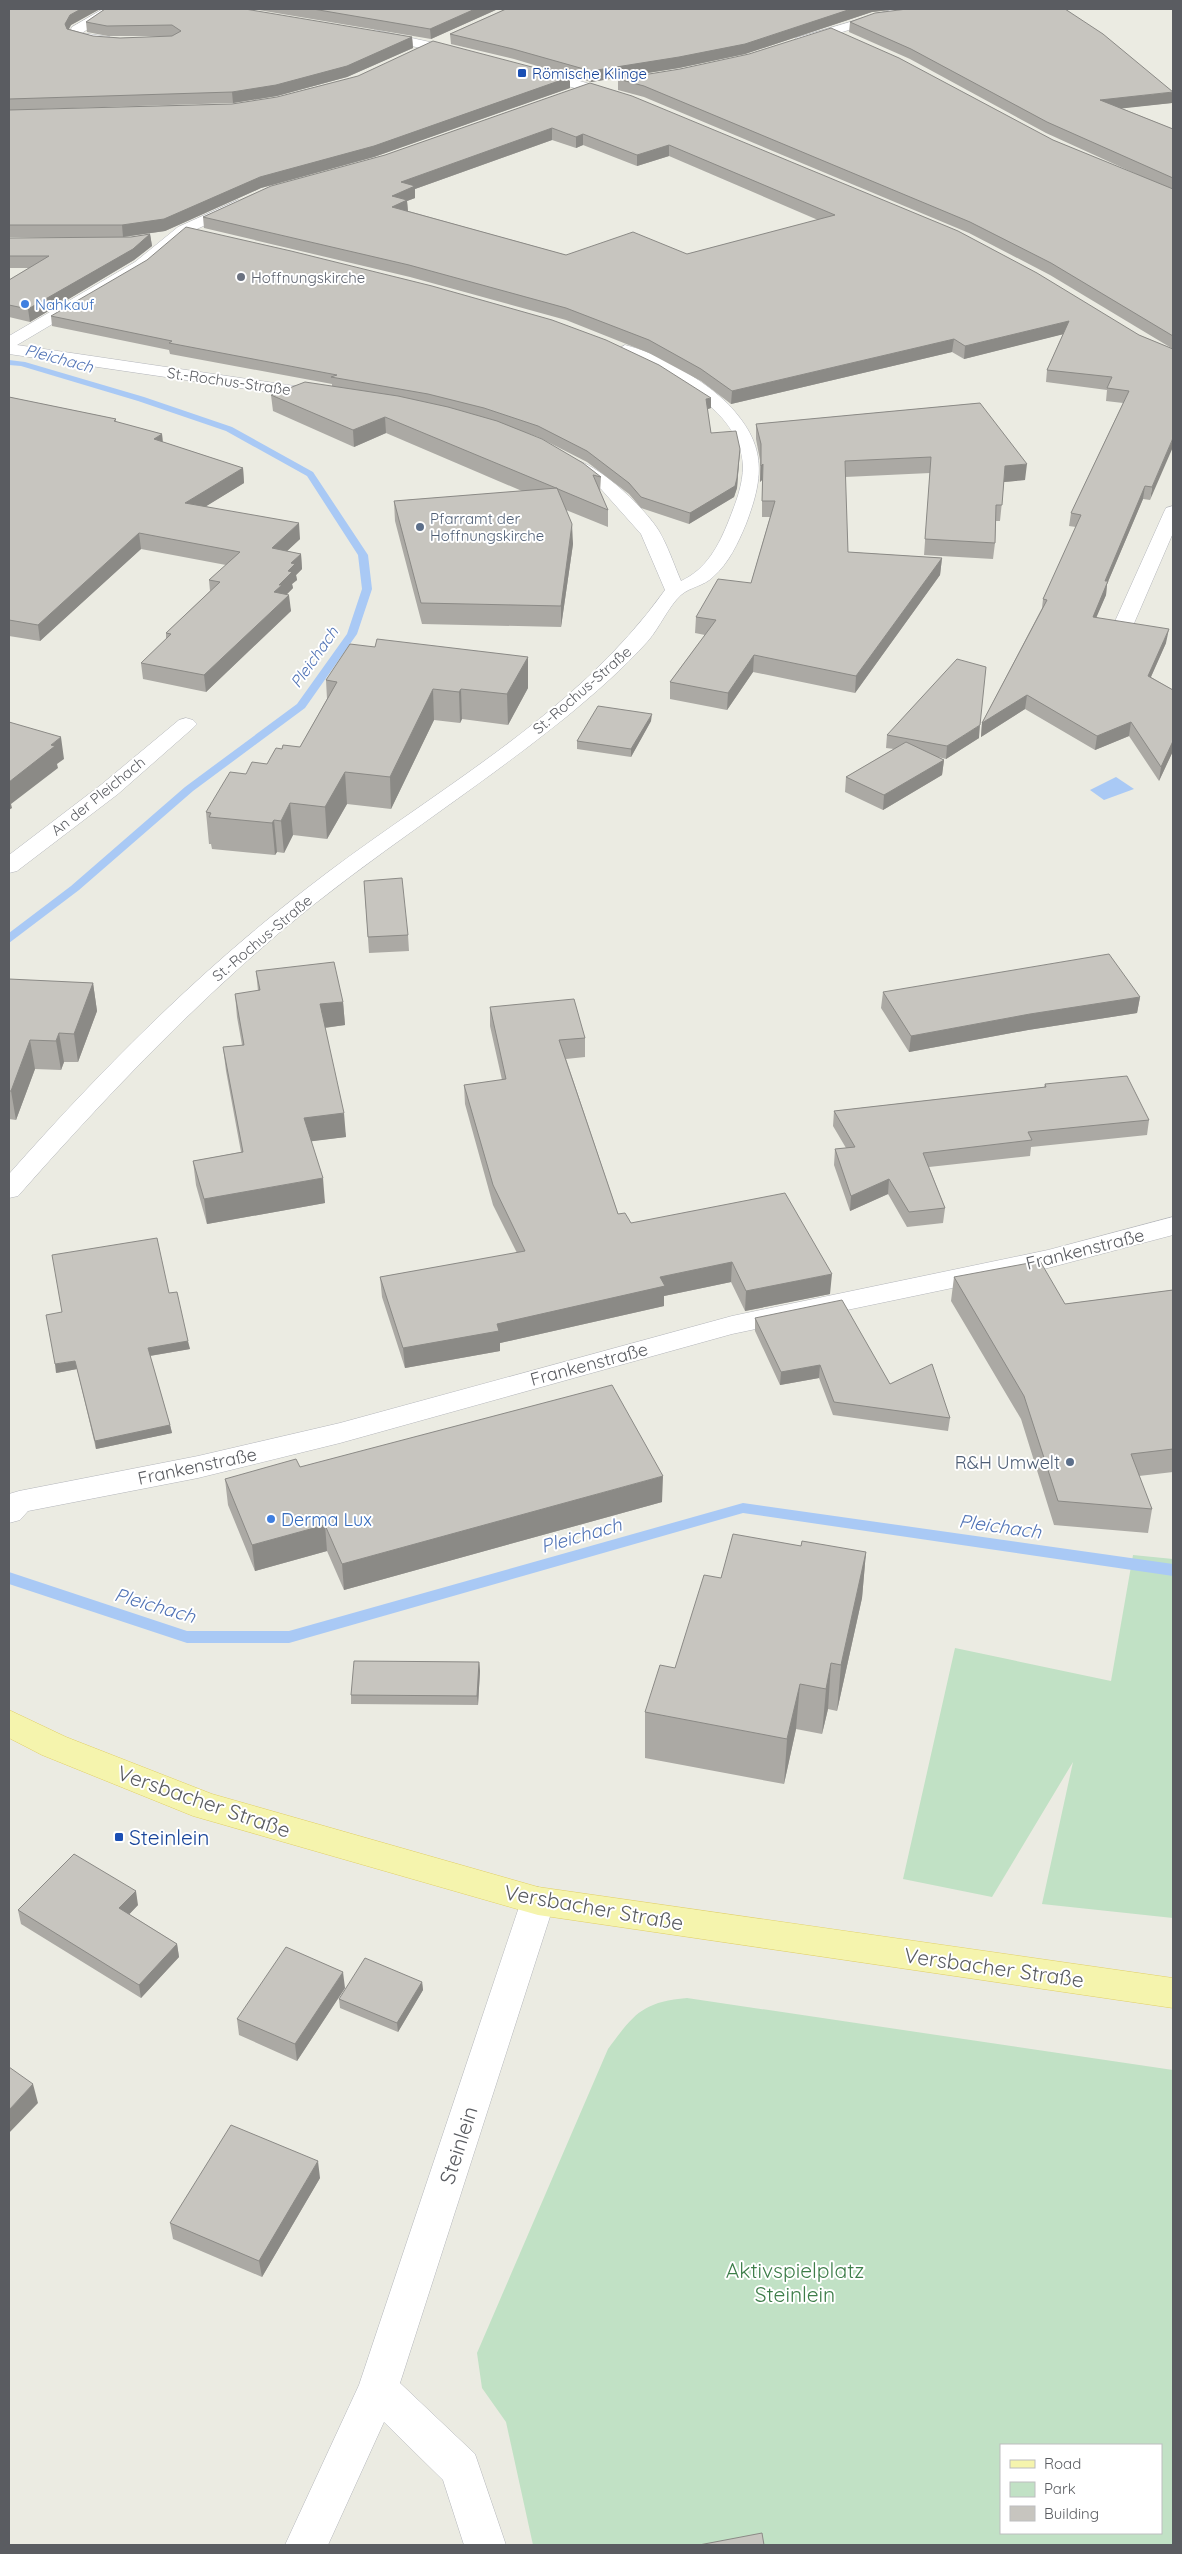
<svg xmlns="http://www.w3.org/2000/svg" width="1182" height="2554" font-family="Quicksand,sans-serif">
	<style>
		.green { fill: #c1e1c5; fill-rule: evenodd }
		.water { fill: #a9c9f5 }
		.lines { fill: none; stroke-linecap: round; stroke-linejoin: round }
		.stream { fill: #a9c9f5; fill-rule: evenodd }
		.minor-casing { stroke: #b4b6bb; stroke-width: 1 }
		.major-casing { stroke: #e1cf66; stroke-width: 1 }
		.minor { fill: #fff; fill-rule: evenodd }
		.major { fill: #f5f4ad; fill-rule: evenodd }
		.wall { fill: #aba9a4; fill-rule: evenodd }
		.shaded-wall { fill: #8b8a86 }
		.building { fill: #c7c5bf; stroke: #8b8a86; fill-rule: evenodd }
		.transit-dot { fill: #1a4fb4; stroke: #fff; stroke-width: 2 }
		.worship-dot { fill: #6b7280; stroke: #fff; stroke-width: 2 }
		.shop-dot { fill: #3f7fe0; stroke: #fff; stroke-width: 2 }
		.service-dot { fill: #5c6f8a; stroke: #fff; stroke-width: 2 }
		.labels { text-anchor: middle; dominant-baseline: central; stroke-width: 4; stroke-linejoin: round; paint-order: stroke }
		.far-transit-label { font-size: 15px; fill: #164399; stroke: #fff; text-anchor: start }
		.far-worship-label { font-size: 15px; fill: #5b616d; stroke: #fff; text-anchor: start }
		.far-shop-label { font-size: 15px; fill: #366cbe; stroke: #fff; text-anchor: start }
		.far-street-label { font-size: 15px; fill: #5a5c61; stroke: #fff }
		.far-service-label { font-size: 15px; fill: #4e5e75; stroke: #fff; text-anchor: start }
		.far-water-label { font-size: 16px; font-style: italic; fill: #4f72b5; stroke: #fff }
		.street-label { font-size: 18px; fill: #5a5c61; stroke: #fff }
		.service-label { font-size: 18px; fill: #4e5e75; stroke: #fff; text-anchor: end }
		.shop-label { font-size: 18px; fill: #366cbe; stroke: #fff; text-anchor: start }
		.water-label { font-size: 19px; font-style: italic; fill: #4f72b5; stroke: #fff }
		.near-street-label { font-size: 21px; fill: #5a5c61; stroke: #fff }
		.near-transit-label { font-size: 21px; fill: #164399; stroke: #fff; text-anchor: start }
		.near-park-label { font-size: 21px; fill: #3d7d49; stroke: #fff }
	</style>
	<rect width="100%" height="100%" fill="#ebebe2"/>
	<!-- green -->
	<path class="green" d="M1133,1555L1173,1559V1918L1042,1904L1073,1762L992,1897L903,1879L955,1648L1111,1681Z
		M687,1998L1173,2070V2545H533L506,2422L482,2388L477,2353L608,2049C634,2014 642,2002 687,1998ZM1001,2445H1161V2533H1001Z"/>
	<!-- water -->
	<path class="water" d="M1116,777L1134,789L1104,800L1090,790Z"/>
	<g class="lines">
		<!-- stream -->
		<path class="stream" d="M9,360L25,362L144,397L232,427L313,472L368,555L372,589L357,634L305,708L193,791L79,890L9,943V933L71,886L185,787L297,704L347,634L362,589L358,555L307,476L226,431L138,401L21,366L9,365Z
			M743,1503L1173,1564V1576L743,1513L289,1643H187L9,1584V1572L187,1631H289Z"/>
		<defs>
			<path id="minor" d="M103,9H118L82,33L110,37L112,40L110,43C97,46 77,45 68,35L72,27Z
				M894,9H941L935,13L890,17L801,45L794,41L796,38Z
				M375,30L462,49L469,53L462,57L370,37L368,34Z
				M535,68L621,93L623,96L616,100L530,75L528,72L530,69Z
				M238,200L243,202L246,205L243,208L188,233L147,268L17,345L322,390L328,391L331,395L328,399L322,400L9,354V336L135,262L178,227Z
				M625,345C658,353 704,380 728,404C766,444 765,474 746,524C738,543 729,563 713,577C704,586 690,587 681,595C668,607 660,627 648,641C623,669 594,694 565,718C472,793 370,856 279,933C185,1013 100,1103 18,1196L9,1198V1174C100,1071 197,973 306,889C427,794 574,718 665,590L641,534L601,489L563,467L560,463L563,459C589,453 646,509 659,531C668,546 674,565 681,581C707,569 719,545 729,520C736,502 743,485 743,465C740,408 664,373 619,354L617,350Z
				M1173,506V533L1132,628L1129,632H1115L1112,628L1164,512L1166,508Z
				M186,718L193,720L197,724L193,728L118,794L17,871L9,873V855L102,784L179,720Z
				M1173,1217V1235L1048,1268L732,1334L340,1443L198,1478L28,1511L20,1520L9,1523V1494L19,1491L198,1456L340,1423L732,1316L1048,1250Z
				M538,1887L550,1891L555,1901L400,2383L475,2454L506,2545H464L443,2480L384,2422L328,2545H285L359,2385L521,1901L526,1891Z"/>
			<path id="major" d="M9,1710L66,1737L212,1794L538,1887L1173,1978V2008L538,1915L193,1816L42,1755L9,1738Z"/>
		</defs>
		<!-- minor casing -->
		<use href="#minor" class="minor-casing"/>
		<!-- major casing -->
		<use href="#major" class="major-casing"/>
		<!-- minor -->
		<use href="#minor" class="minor"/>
		<!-- major -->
		<use href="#major" class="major"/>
	</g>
	<!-- wall -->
	<path class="wall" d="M9,9H100L71,25L69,29L93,36L120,38L172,36H173H108L87,32L86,22L105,9L412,37L413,48L347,77L277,96L233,103L9,110L232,104L570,88L374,157L261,188L165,231L123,237H9Z
		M253,9H498L431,39Z
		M506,9H898L872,12L745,54L679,68L591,82L514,59L451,44L450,34Z
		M850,22L1172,103L1121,108L1173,129V349L1050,275L969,233L644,97L618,90V79L1053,140L1156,183L1046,133L910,59L849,32Z
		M590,83L1139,335L1173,349L1150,500L1143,499L1107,584L1106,595L1096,617L1166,643L1151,677L1173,690V751L1159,781L1129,736L1095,750L1025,709L981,737L982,723L1042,608L1043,599L1076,527L1069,526L1071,513L1123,403L1106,401L1107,390L1046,382L1047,370L1063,334L964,359L952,352L731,404L701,381L649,353L566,320L410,277L204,228L203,217L385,155ZM552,140L576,148L583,145L637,166L669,156L818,220L687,254L566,255L408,211L407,201L415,198V189Z
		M150,234L152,246L134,260L30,322L9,317V280L29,268H9V238L131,237Z
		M51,316L711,408L707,409L711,433L740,449L737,488L734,497L689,524L641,508L629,494L587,462L538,437L518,430L601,477L600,493L608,510V527L566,510L573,544L561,627L422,624L395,521L394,501L522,491L386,433L354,447L273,411L271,395L332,386V384L170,354L169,350L52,326Z
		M9,397L116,419V422L162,434L163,442L243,468L244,483L206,506L300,539L287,551L301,554L302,569L296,575L297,580L292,584L293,588L286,595L291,611L206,692L143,679L141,663L166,639V633L210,591L209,580L226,565L141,549L40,641L9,636Z
		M980,403L1025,480L1004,482L1000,521H996L995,543L993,559L924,555L930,473L845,477L848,552L942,558L940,575L855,693L753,672L727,710L670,699V682L705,635L695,633L696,617L751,583L770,517H762V480L760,482V460L756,439V424Z
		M375,647L528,657V688L508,725L462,719L460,723L434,720L391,809L347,804L327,839L293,835L284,853L277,852L275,855L212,849L211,844H209L206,812L246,774L267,764L282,749L300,747L327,699L326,680Z
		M651,721L631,757L577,749V741Z
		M887,735L979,738L946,759L938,757L944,760L942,775L883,810L845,792L846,777L894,749L886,748Z
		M364,881L408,935L409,951L369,953Z
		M256,971L343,1002L345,1025L325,1028L346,1137L311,1141L325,1203L207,1224L196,1185L193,1161L241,1152L226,1071L223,1047L242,1045L237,1017L235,994L258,991Z
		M9,980L93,983L97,1011L78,1062H64L61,1070L35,1069L16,1120L9,1119Z
		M883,992L1140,997L1137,1013L1028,1030L909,1052L881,1008Z
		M490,1007L585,1038V1057L566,1059L618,1214L631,1223L830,1294L745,1311L731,1282L664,1296V1306L500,1343V1351L405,1368L382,1297L380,1277L517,1253L493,1205L465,1104L464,1085L502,1080L490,1026Z
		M1045,1084L1149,1120L1147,1135L1031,1147L1030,1156L929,1167L945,1208L943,1223L907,1227L888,1194L850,1211L834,1165L835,1149L846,1148L833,1126L834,1111L1044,1087Z
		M954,1277L1065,1304L1173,1290V1472L1139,1476L1152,1509L1148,1533L1054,1525L1021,1419L951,1301Z
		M169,1293L190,1349L150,1356L170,1425L172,1433L96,1449L77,1369L56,1373Z
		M755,1318L890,1384L950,1418L948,1431L833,1415L819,1378L780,1385L755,1331Z
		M300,1467L662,1502L344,1590L327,1551L255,1571L228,1505L225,1479Z
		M801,1546L866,1552L862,1598L837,1711L828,1709L822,1734L796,1729L784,1784L645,1758V1712L675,1668L721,1578Z
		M479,1662L480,1671L478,1705L351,1704V1695Z
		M138,1905L129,1914L177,1944L179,1957L141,1998L21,1924L18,1910Z
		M422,1982L423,1990L398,2032L340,2008L339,1999Z
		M345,1988L297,2061L239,2035L237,2019Z
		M320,2178L262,2277L173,2239L170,2223Z"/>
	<!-- shaded-wall -->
	<path class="shaded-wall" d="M81,9H100L71,25L66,34L65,24L70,15Z
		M475,9H498L431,39L430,29Z
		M851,9H898L872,12L745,54L679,68L591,82V71Z
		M412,37L413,48L347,77L277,96L233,103L232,92Z
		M570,77V88L374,157L261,188L165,231L123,237L122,225L260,177Z
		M1173,92L1172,103L1099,111L1100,100Z
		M552,128V140L415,189V198L407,201L408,212L392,219V196L401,182Z
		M583,134V145L576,148V137Z
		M669,145V156L637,166V155Z
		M150,234L152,246L134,260L30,322L28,309Z
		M1069,321L1068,333L964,359L965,346Z
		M954,339L952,352L731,404L732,391Z
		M711,398V408L705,410L706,399Z
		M385,417L386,433L354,447L353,430Z
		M162,434L163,449L154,439Z
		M1173,438V447L1150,500L1152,487Z
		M740,449L737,488L734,497L689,524L690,513Z
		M763,464L762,480L760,482L761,466Z
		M1027,464L1025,480L1004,482L1005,466Z
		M243,468L244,483L187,518L185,503Z
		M1145,486L1143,499L1107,584L1106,595L1091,630L1093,617L1105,581Z
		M299,523L300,539L273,564L272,548Z
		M572,524L573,544L561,627V606Z
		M139,533L141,549L40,641L38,625Z
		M301,554L302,569L296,575L297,580L292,584L293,588L283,598L289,595L291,611L206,692L204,675L279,585L288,571L291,563Z
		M942,558L940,575L855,693L856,676Z
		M1169,629L1166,643L1145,690L1148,676Z
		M754,655L753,672L727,710L728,693Z
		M528,657V688L508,725L507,694Z
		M433,689L434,720L391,809L390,777Z
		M461,689L462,719L460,723L459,692Z
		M1027,695L1025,709L981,737L982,723Z
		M652,714L651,721L631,757V749Z
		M1131,722L1129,736L1095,750L1097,736Z
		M980,725L979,738L946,759L947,746Z
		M61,737L64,759L57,764L58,768L11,804L12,808L9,810V782L51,745Z
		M1173,741V751L1159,781L1161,767Z
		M944,760L942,775L883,810L884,795Z
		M345,772L347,804L327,839L325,807Z
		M290,803L293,835L284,853L281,821Z
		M274,820L277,852L275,855L272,823Z
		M93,983L97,1011L78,1062L74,1034Z
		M1140,997L1137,1013L1028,1030L909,1052L911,1036L1030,1014Z
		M343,1002L345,1025L322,1028L320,1004Z
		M59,1033L64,1062L61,1070L56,1041Z
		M30,1040L35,1069L16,1120L11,1091Z
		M344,1113L346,1137L306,1142L304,1118Z
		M323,1178L325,1203L207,1224L204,1199Z
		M889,1179L888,1194L850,1211L851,1196Z
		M732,1262L731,1282L664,1296V1306L500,1343V1351L405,1368L403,1348L660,1277Z
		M832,1274L830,1294L745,1311L746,1291Z
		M188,1341L190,1349L149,1356L148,1348Z
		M75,1361L77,1369L56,1373L55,1364Z
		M820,1365L819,1378L780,1385L781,1372Z
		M170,1425L172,1433L96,1449L95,1441Z
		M663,1476L662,1502L344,1590L342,1564Z
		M325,1525L327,1551L255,1571L252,1545Z
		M866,1552L862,1598L837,1711L841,1665Z
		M479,1662L480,1671L478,1705L477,1696Z
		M831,1663L828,1709L822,1734L826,1689Z
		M800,1684L796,1729L784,1784L787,1739Z
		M136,1891L138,1905L122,1922L119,1908Z
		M177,1944L179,1957L141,1998L139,1985Z
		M343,1972L345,1988L297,2061L295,2044Z
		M422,1982L423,1990L398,2032L397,2023Z
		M33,2084L38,2103L9,2133V2110Z
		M318,2161L320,2178L262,2277L259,2261Z"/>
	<!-- building -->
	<path class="building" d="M9,9H81L70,15L65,24L67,29L93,36L120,38L172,36L181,31L172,25L107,26L86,22L105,9H245L412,37L347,66L276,85L232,92L9,99Z
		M313,9H475L430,29Z
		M506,9H851L745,44L679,57L591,71L513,49L450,34Z
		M907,9H1065L1103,34L1173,92L1100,100L1173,129V178L1047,122L911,49L850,22L875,13Z
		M831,28L899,58L1053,140L1173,189V336L1051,263L970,222L644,86L618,79L680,69L749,54Z
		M433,41L570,77L374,146L260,177L164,219L122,225H9V110L232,104L277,97L358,76Z
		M590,83L632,96L958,231L1037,273L1139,335L1173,349V438L1152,487L1145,486L1105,581H1108L1093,617L1169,629L1148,676L1173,690V741L1161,767L1131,722L1097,736L1027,695L982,723L1047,600L1043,599L1081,515L1071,513L1129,391L1107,388L1112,377L1047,370L1069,321L965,346L954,339L732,391L701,369L649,340L566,308L409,265L203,217L271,186L385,155ZM552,128L576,137L583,134L637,155L669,145L835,215L687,254L633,232L566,255L392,207L407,200L392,196L415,186L401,182Z
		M186,227L291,251L432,286L552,320L606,340L659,365L711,398L706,399L711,433L736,431L740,449L737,478L735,486L690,513L641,497L629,483L587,451L538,426L484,408L428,394L331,377L337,375L169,343L172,341L51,316L147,260Z
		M150,234L133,249L28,309L9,305V280L49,256H9V238L131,237Z
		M305,382L398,396L448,407L497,421L542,439L583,463L601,477L593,475L608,510L558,489L557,488H556L385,417L353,430L271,395Z
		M9,397L116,419L114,421L162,434L154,439L243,468L185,503L299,523L272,548L301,554L291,563L295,564L288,571L292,572L279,585H282L274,592L289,595L204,675L141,663L171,634L166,633L220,582L209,580L240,552L139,533L38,625L9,620Z
		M980,403L1027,464L1005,466L1002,505H996L995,543L925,539L931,457L845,461L848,552L942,558L856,676L754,655L728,693L670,682L716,620L696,617L718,579L751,583L775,501H762L763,464L761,466V444L756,424Z
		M557,488L572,524L561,606L421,603L394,501Z
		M377,639L528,657L507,694L461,689L459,692L433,689L390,777L345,772L325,807L290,803L281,821L274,820L272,823L209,817L211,813L206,812L230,772L246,774L252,762L267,764L276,748L282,749L283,745L300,747L337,682L326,680L350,644L375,647Z
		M957,659L986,667L980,725L947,746L887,735Z
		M598,706L652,714L631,749L577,741Z
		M9,722L61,737L51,745L55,746L9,782Z
		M906,742L944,760L884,795L846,777Z
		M402,878L408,935L368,937L364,881Z
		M1109,954L1140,997L1030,1014L911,1036L883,992Z
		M334,962L343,1002L320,1004L344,1113L304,1118L323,1178L204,1199L193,1161L243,1152L223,1047L244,1045L235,994L260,990L256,971Z
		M9,979L93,983L74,1034L59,1033L56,1041L30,1040L11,1091H9Z
		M574,999L585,1038L559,1040L618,1214L625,1213L631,1223L785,1193L832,1274L746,1291L732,1262L660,1277L665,1286L497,1324L499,1331L403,1348L380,1277L525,1251L493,1185L464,1085L506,1079L490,1007Z
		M1127,1076L1149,1120L1028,1132L1032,1140L923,1153L945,1208L909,1212L889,1179L851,1196L835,1149L855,1147L834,1111L1046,1087L1045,1084Z
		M157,1238L169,1293L177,1292L188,1341L148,1348L170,1425L95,1441L75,1361L55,1364L46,1315L62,1312L52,1255Z
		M1040,1261L1065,1304L1173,1290V1449L1131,1454L1152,1509L1058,1501L1024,1396L954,1277Z
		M842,1300L890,1384L932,1364L950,1418L834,1402L820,1365L781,1372L755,1318Z
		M612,1385L663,1476L342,1564L325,1525L252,1545L225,1479L296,1459L300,1467Z
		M733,1534L801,1546L802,1541L866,1552L841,1665L831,1663L826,1689L800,1684L787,1739L645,1712L660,1665L675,1668L704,1575L721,1578Z
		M354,1661L479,1662L477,1696L351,1695Z
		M74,1854L136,1891L119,1908L177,1944L139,1985L18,1910Z
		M286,1947L343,1972L295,2044L237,2019Z
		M365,1958L422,1982L397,2023L339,1999Z
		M9,2067L33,2084L9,2110Z
		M231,2125L318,2161L259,2261L170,2223Z
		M762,2533L764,2545H699Z"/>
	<!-- markers -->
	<g class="transit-dot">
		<rect x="517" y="68" width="10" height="10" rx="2.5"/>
		<rect x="114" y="1832" width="10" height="10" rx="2.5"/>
	</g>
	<circle class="worship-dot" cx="241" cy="277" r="5"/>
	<g class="shop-dot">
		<circle cx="25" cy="304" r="5"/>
		<circle cx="271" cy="1519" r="5"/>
	</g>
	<g class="service-dot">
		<circle cx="420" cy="527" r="5"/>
		<circle cx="1070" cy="1462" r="5"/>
	</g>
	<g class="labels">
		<!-- far-transit labels -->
		<g class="far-transit-label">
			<text x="532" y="73">Römische Klinge</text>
		</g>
		<!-- far-worship labels -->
		<g class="far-worship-label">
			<text x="251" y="277">Hoffnungskirche</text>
		</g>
		<!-- far-shop labels -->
		<g class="far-shop-label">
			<text x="35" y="304">Nahkauf</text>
		</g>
		<!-- far-street labels -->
		<g class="far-street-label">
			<text transform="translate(229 381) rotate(8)">St.-Rochus-Straße</text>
			<text transform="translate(582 690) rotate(-41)">St.-Rochus-Straße</text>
			<text transform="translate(98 796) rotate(-39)">An der Pleichach</text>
			<text transform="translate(262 938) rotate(-40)">St.-Rochus-Straße</text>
		</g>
		<!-- far-service labels -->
		<g class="far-service-label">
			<text x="430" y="518">Pfarramt der<tspan x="430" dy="17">Hoffnungskirche</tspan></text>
		</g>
		<!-- far-water labels -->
		<g class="far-water-label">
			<text transform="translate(59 358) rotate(15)">Pleichach</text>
			<text transform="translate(314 657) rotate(-55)">Pleichach</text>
		</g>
		<!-- street labels -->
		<g class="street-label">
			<text transform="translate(1085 1249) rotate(-14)">Frankenstraße</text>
			<text transform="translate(589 1364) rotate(-15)">Frankenstraße</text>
			<text transform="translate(197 1466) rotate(-12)">Frankenstraße</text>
		</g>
		<!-- service labels -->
		<g class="service-label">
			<text x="1060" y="1462">R&amp;H Umwelt</text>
		</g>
		<!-- shop labels -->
		<g class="shop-label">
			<text x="281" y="1519">Derma Lux</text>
		</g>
		<!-- water labels -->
		<g class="water-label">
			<text transform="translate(1000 1526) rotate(8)">Pleichach</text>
			<text transform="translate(581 1535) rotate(-16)">Pleichach</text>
			<text transform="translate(155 1605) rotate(16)">Pleichach</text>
		</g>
		<!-- near-street labels -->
		<g class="near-street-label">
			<text transform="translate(204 1801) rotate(19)">Versbacher Straße</text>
			<text transform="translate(594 1907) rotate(10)">Versbacher Straße</text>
			<text transform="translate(994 1967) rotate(8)">Versbacher Straße</text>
			<text transform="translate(458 2145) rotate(-72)">Steinlein</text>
		</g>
		<!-- near-transit labels -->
		<g class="near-transit-label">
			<text x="129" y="1837">Steinlein</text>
		</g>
		<!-- near-park labels -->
		<g class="near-park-label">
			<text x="795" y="2270">Aktivspielplatz<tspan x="795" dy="24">Steinlein</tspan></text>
		</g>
	</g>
	<!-- border -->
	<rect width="1182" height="2554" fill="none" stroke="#5a5c61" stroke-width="20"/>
	<!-- legend -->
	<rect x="1000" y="2444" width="162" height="90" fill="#ffffff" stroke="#bdbec0"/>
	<rect x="1010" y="2460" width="25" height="8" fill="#f5f4ad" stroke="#bdbec0"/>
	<text x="1044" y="2469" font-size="15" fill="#5a5c61">Road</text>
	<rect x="1010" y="2482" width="25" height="15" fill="#c1e1c5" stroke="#bdbec0"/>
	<text x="1044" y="2494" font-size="15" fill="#5a5c61">Park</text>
	<rect x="1010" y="2506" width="25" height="15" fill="#c7c5bf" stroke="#bdbec0"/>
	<text x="1044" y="2519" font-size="15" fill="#5a5c61">Building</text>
</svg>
